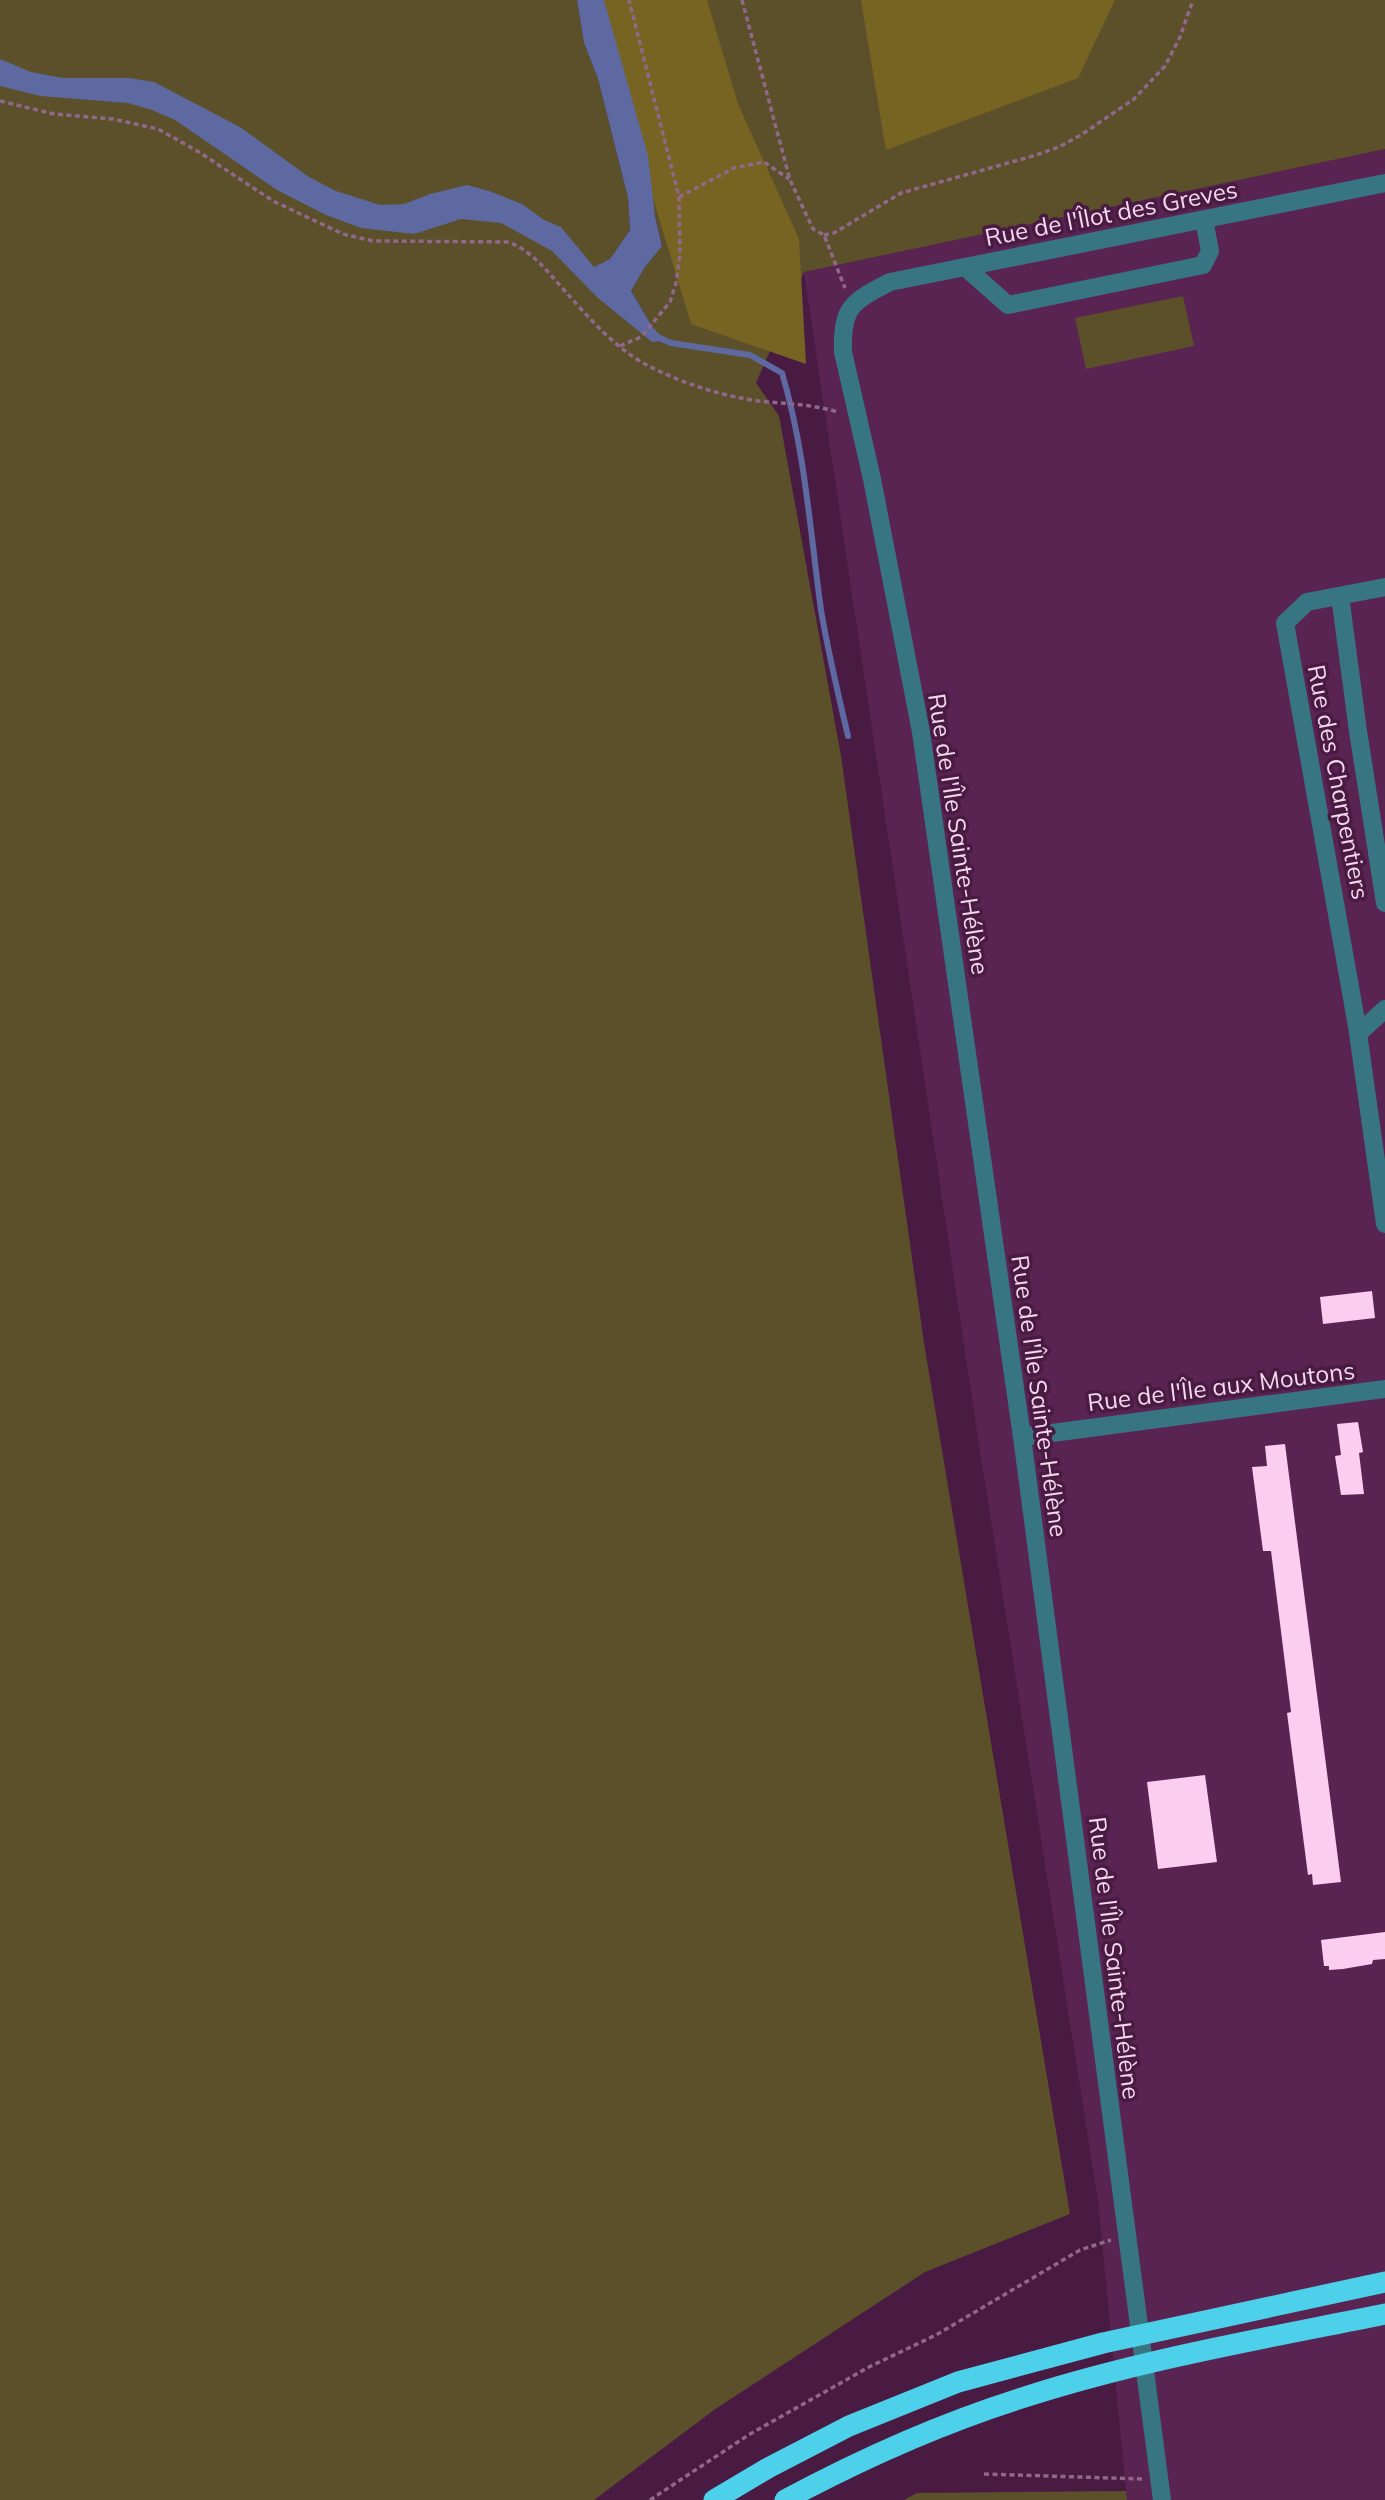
<svg xmlns="http://www.w3.org/2000/svg" width="1385" height="2500" font-family="Mulish,sans-serif">
	<style>
		.built { fill: #592452 }
		.green { fill: #5c502a }
		.forest { fill: #776423 }
		.water { fill: #5d69a0 }
		.lines { fill: none; stroke-linecap: round; stroke-linejoin: round }
		.stream { stroke: #5d69a0; stroke-width: 6 }
		.building { fill: #facdf1 }
		.path { stroke: #90688a; stroke-width: 3.5; stroke-dasharray: 5 3.5; stroke-linecap: butt }
		.minor { stroke: #387582; stroke-width: 18 }
		.highway { stroke: #4dd0e9; stroke-width: 21 }
		.labels { text-anchor: middle; dominant-baseline: central; stroke-width: 7; stroke-linejoin: round; paint-order: stroke }
		.street-label { font-size: 24px; fill: #f5d7ef; stroke: #491b43 }
	</style>
	<rect width="100%" height="100%" fill="#491b43"/>
	<!-- built -->
	<path class="built" d="M1385,149V2500H1127L1098,2201L974,1412L804,272Z"/>
	<!-- green -->
	<path class="green" d="M0,0H577L584,43L598,79L628,198L630,230L610,259L594,267L653,342L664,341L652,326L631,291L645,267L662,245L604,0H1385V149L804,272L756,383L779,416L841,756L924,1343L1070,2214L925,2272L714,2410L594,2500H0Z
		M1183,296L1194,346L1086,369L1075,318Z
		M1126,2491L1127,2500H904L917,2493Z"/>
	<!-- forest -->
	<path class="forest" d="M593,0H707L738,104L799,239L806,364L691,324Z
		M861,0H1115L1078,78L886,150Z"/>
	<!-- water -->
	<path class="water" d="M577,0H604L648,156L655,216L662,246L645,267L631,291L652,326L665,341L652,342L598,298L552,251L501,223L461,219L414,234L361,228L326,215L277,190L175,120L152,110L128,103L40,96L0,86V59L31,72L63,78H129L154,82L240,127L309,177L336,191L380,205L404,204L430,194L467,185L489,191L522,204L544,220L561,227L594,267L610,259L630,230L628,198L598,79L584,43Z"/>
	<g class="lines">
		<!-- stream -->
		<path class="stream" d="M660,338L671,343L750,355L782,373C805,450 810,530 821,610C828,652 838,694 848,736"/>
	</g>
	<!-- building -->
	<path class="building" d="M1372,1291L1375,1318L1323,1324L1320,1297Z
		M1358,1422L1363,1452L1359,1453L1364,1494L1341,1495L1335,1456L1341,1455L1337,1424Z
		M1285,1444L1341,1882L1313,1885L1312,1874L1308,1875L1287,1713L1291,1712L1271,1551H1263L1252,1467L1267,1466L1265,1446Z
		M1205,1775L1217,1862L1158,1869L1147,1782Z
		M1385,1932V1959L1373,1960L1372,1964L1343,1969L1329,1970V1966H1324L1321,1940Z"/>
	<g class="lines">
		<!-- path -->
		<path class="path" d="M742,0L790,180L813,229L824,235L845,288
			M0,101L54,114L113,119L158,129L199,152L273,201L343,234L373,241L509,242C534,253 547,271 565,291C588,317 616,349 647,365C681,383 721,396 759,401C786,404 812,404 838,412
			M679,197L734,168L764,162L789,179
			M824,235L834,233L901,193L1033,156L1059,147L1081,135L1134,99L1165,66L1180,37L1193,0
			M620,346L641,337L670,302L676,283L680,254L679,197L629,0
			M984,2474L1143,2479
			M650,2500L750,2434L869,2367L936,2335L1080,2250L1111,2240"/>
		<!-- minor -->
		<path class="minor" d="M965,267L1008,305L1203,265L1210,251L1204,220
			M1385,587L1307,602L1285,623L1357,1026L1385,1224
			M1340,596L1358,731L1385,903
			M1358,1034L1385,1009
			M1022,1437L1385,1389
			M1162,2500L1022,1437L921,732L872,479L843,352C842,307 851,302 890,282L1385,183"/>
		<!-- highway -->
		<path class="highway" d="M714,2500L768,2468L849,2426L958,2382L1103,2343L1385,2282
			M785,2500C863,2458 944,2422 1028,2396C1144,2359 1267,2338 1385,2314"/>
	</g>
	<g class="labels">
		<!-- street labels -->
		<g class="street-label">
			<text transform="translate(1111 213) rotate(-11)">Rue de l'Îlot des Greves</text>
			<text transform="translate(1339 782) rotate(79)">Rue des Charpentiers</text>
			<text transform="translate(959 834) rotate(81)">Rue de l'Île Sainte-Hélène</text>
			<text transform="translate(1221 1386) rotate(-7)">Rue de l'Île aux Moutons</text>
			<text transform="translate(1040 1396) rotate(82)">Rue de l'Île Sainte-Hélène</text>
			<text transform="translate(1115 1958) rotate(83)">Rue de l'Île Sainte-Hélène</text>
		</g>
	</g>
</svg>
